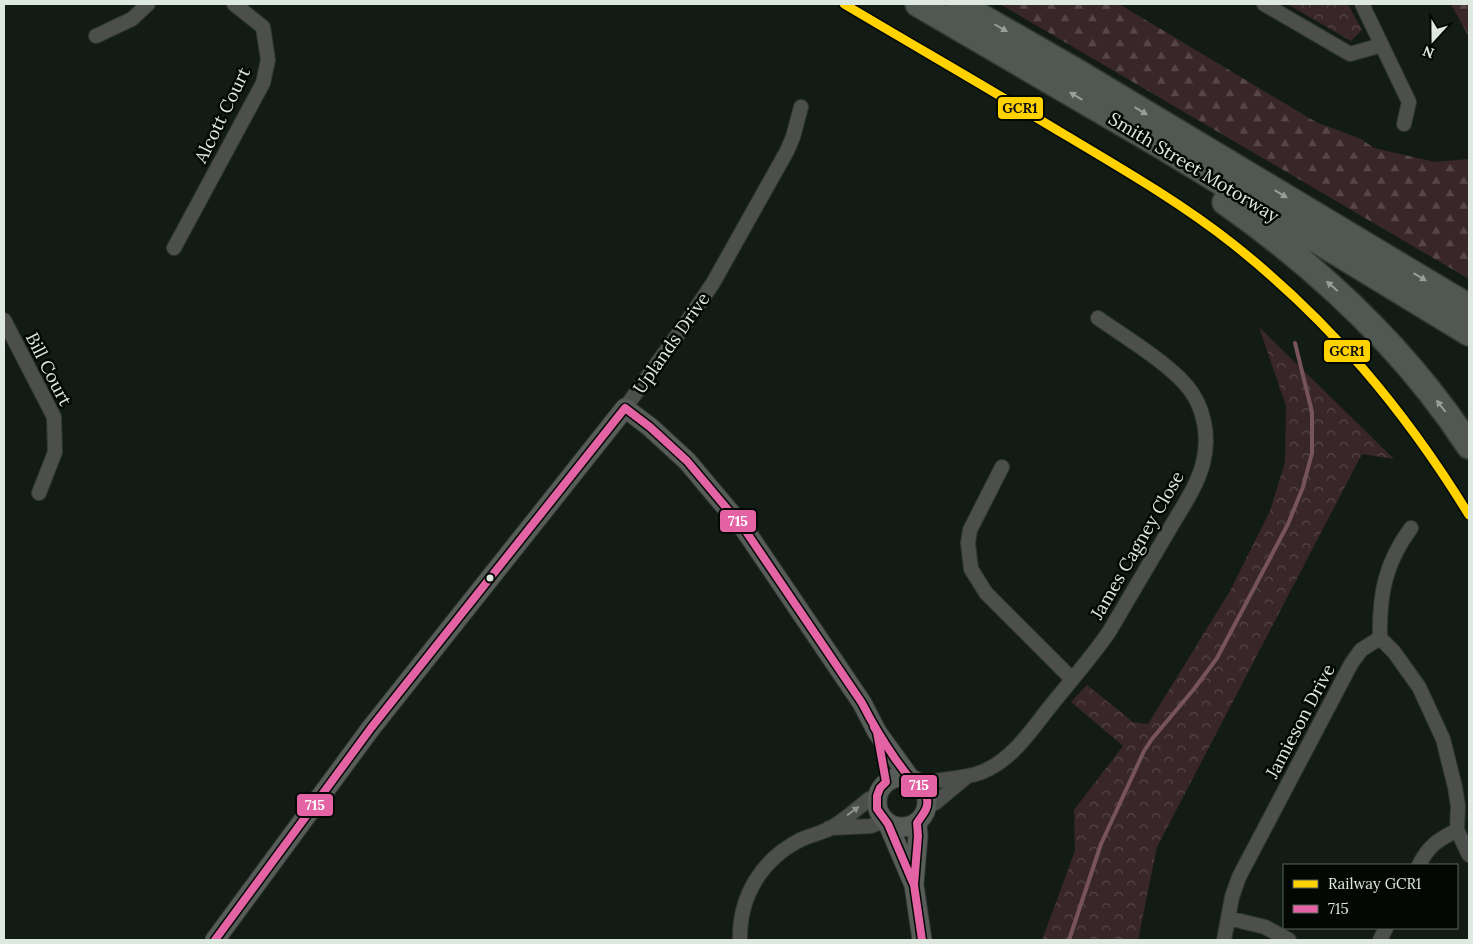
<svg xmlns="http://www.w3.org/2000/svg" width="1473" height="944" font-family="Lora,serif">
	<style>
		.forest { fill: url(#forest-firs) }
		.park { fill: url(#park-crowns) }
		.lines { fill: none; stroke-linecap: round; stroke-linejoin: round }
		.stream { stroke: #77545a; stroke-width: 4 }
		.street-casing { stroke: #2f3832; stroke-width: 16 }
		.secondary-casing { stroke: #2f3832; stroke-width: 21 }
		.highway-casing { stroke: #2f3832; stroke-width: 28 }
		.street { stroke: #4c4f4c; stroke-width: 14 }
		.secondary { stroke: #575c58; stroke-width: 19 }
		.highway { stroke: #505851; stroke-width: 25 }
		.bus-1-casing { stroke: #030804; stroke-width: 11 }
		.bus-1 { stroke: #e463a4; stroke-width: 8 }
		.rail-1-casing { stroke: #030804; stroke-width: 12 }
		.rail-1 { stroke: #ffd200; stroke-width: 9 }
		.oneway { fill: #96a098 }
		.oneway2 { fill: #8d948e }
		.bus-dot { fill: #dde8df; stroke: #030804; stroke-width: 2 }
		.labels { text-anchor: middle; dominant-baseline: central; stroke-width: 5; stroke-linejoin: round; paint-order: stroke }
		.street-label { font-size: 18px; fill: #dde8df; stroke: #030804 }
		.line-badge { stroke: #030804; stroke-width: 2 }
		.badge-label { font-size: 14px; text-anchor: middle; font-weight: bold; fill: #fff }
		.pale-badge-label { font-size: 14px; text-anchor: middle; font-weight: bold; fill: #111 }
	</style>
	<defs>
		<pattern id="forest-firs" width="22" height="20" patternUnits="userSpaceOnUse" patternTransform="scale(1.25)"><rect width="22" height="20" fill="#392629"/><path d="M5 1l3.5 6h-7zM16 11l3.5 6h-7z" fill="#554648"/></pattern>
		<pattern id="park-crowns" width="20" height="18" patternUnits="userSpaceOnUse" patternTransform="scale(1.25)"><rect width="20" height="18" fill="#392629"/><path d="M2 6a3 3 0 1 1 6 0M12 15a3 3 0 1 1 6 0" fill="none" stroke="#554648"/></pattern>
	</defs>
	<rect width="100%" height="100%" fill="#121c15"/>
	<!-- forest -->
	<path class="forest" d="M1000,4H1119L1316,122L1361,139L1374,148L1435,162L1469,159V279Z
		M1451,4H1469V37Z"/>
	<!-- park -->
	<path class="park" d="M1287,4H1348L1362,30L1351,41Z
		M1259,327L1394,459L1362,454L1157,847L1138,940H1042L1075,851L1074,810L1123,746L1071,702L1087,685L1133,722L1148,724L1230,591L1270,511L1285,462L1286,406Z"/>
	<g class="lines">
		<!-- stream -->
		<path class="stream" d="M1069,940L1101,844L1144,751L1152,739L1194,689L1217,658L1288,524L1303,487L1312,453V412L1295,343"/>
		<defs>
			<path id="street" d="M1264,4L1350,54L1382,45
				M1362,4L1409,102L1404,124
				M96,36L132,19L148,4
				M174,248L263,83L268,60L263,27L234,4
				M4,320L54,417L55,452L39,493
				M625,408L686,323L713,283L787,151L793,137L801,107
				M1002,467L970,530L968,543L971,569L986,593L1072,679
				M1380,638L1394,652L1419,687L1443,739L1455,787L1458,806L1457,830L1469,855
				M919,784C940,778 962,780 982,772C1015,759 1035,724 1057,698C1075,676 1093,655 1109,632C1129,598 1149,564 1169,530C1181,509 1197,487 1203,463C1210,437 1204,405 1186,385C1165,361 1125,337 1098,318
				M927,806L935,803L965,778
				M829,828L871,826L884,821
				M1419,865C1429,845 1438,840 1457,830
				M1228,918L1265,927L1289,940
				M740,940C739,897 761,860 800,840C809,836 820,833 829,829C843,821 857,809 869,799L877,796
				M1224,940L1232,897L1239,877L1351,664L1361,650L1380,638C1379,595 1385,563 1411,528
				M1380,940L1386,928"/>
			<path id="secondary" d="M877 802a25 25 0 1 1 50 0a25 25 0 1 1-50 0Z
				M888,824L914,885L922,940
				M914,884L918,836L917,823
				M215,940L371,728L625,408L650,427L687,461L745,530L835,663L862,703L877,732L910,778"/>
			<path id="highway" d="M918,4L1163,147L1469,333
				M959,4L1074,70L1469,307
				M1225,202C1320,269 1405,348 1469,446"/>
		</defs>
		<!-- street casing -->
		<use href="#street" class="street-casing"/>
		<!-- secondary casing -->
		<use href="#secondary" class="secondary-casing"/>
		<!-- highway casing -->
		<use href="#highway" class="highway-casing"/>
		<!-- street -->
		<use href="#street" class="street"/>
		<!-- secondary -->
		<use href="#secondary" class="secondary"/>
		<!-- highway -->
		<use href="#highway" class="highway"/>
		<defs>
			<path id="bus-1" d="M625,408L650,427L687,461L745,530L862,703C872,723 883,741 896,760C901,766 905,773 910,778C918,785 925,788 927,799C929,809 922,815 917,823L918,836L914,885L922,940
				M874,727L877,732L886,782L880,788L877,796V809L888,824L913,883
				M215,940L371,728L625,408"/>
		</defs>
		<!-- bus-1 casing -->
		<use href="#bus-1" class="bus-1-casing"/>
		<!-- bus-1 -->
		<use href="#bus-1" class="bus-1"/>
		<defs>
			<path id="rail-1" d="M844,4C918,48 993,91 1067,136C1124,170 1181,203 1233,244C1330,321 1404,409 1469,515"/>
		</defs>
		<!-- rail-1 casing -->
		<use href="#rail-1" class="rail-1-casing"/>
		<!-- rail-1 -->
		<use href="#rail-1" class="rail-1"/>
	</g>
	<!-- one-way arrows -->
	<defs><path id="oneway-solid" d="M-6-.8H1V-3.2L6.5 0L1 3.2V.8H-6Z" transform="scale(1.25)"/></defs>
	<g class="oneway">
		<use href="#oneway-solid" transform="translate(1001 28) rotate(30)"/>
		<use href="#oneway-solid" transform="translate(1076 96) rotate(-149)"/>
		<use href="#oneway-solid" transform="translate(1141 111) rotate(31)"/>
		<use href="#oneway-solid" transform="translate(1281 194) rotate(31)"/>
		<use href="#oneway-solid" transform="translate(1420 277) rotate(31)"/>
		<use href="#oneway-solid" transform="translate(1332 286) rotate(-139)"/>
		<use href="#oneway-solid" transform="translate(1441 406) rotate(-128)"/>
	</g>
	<use class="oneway2" href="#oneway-solid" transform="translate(853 811) rotate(-36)"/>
	<!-- markers -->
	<circle class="bus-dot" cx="490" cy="578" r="4.5"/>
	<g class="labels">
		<!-- street labels -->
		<g class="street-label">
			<text transform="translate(222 115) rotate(-64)">Alcott Court</text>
			<text transform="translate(1194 167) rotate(31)">Smith Street Motorway</text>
			<text transform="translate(671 343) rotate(-55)">Uplands Drive</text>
			<text transform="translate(49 369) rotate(63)">Bill Court</text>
			<text transform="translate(1137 545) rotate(-60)">James Cagney Close</text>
			<text transform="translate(1300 721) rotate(-62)">Jamieson Drive</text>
		</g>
	</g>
	<g class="line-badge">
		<rect x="997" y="96" width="47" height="24" rx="5" fill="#ffd200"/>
		<rect x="1323" y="339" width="48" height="24" rx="5" fill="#ffd200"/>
		<rect x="719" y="509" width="38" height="24" rx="5" fill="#e463a4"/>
		<rect x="900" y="774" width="38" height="24" rx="5" fill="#e463a4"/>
		<rect x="296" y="793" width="38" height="24" rx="5" fill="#e463a4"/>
	</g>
	<g class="badge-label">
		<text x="738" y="526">715</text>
		<text x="919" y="790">715</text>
		<text x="315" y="810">715</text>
	</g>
	<g class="pale-badge-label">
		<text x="1020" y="113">GCR1</text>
		<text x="1347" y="356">GCR1</text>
	</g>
	<!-- border -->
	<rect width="1473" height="944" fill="none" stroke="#dde8df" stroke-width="10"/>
	<!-- legend -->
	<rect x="1283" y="864" width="175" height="65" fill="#030804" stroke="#5a625c"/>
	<rect x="1293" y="880" width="25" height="8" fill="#ffd200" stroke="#5a625c"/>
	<text x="1328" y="889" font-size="15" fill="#dde8df">Railway GCR1</text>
	<rect x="1293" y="905" width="25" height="8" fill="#e463a4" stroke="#5a625c"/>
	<text x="1328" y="914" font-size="15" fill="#dde8df">715</text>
	<!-- north arrow -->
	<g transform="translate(1433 40) rotate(201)" stroke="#030804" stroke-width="4" paint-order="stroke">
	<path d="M0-4L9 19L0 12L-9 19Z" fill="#dde8df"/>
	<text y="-8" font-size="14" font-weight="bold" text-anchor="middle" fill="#dde8df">N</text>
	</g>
</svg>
